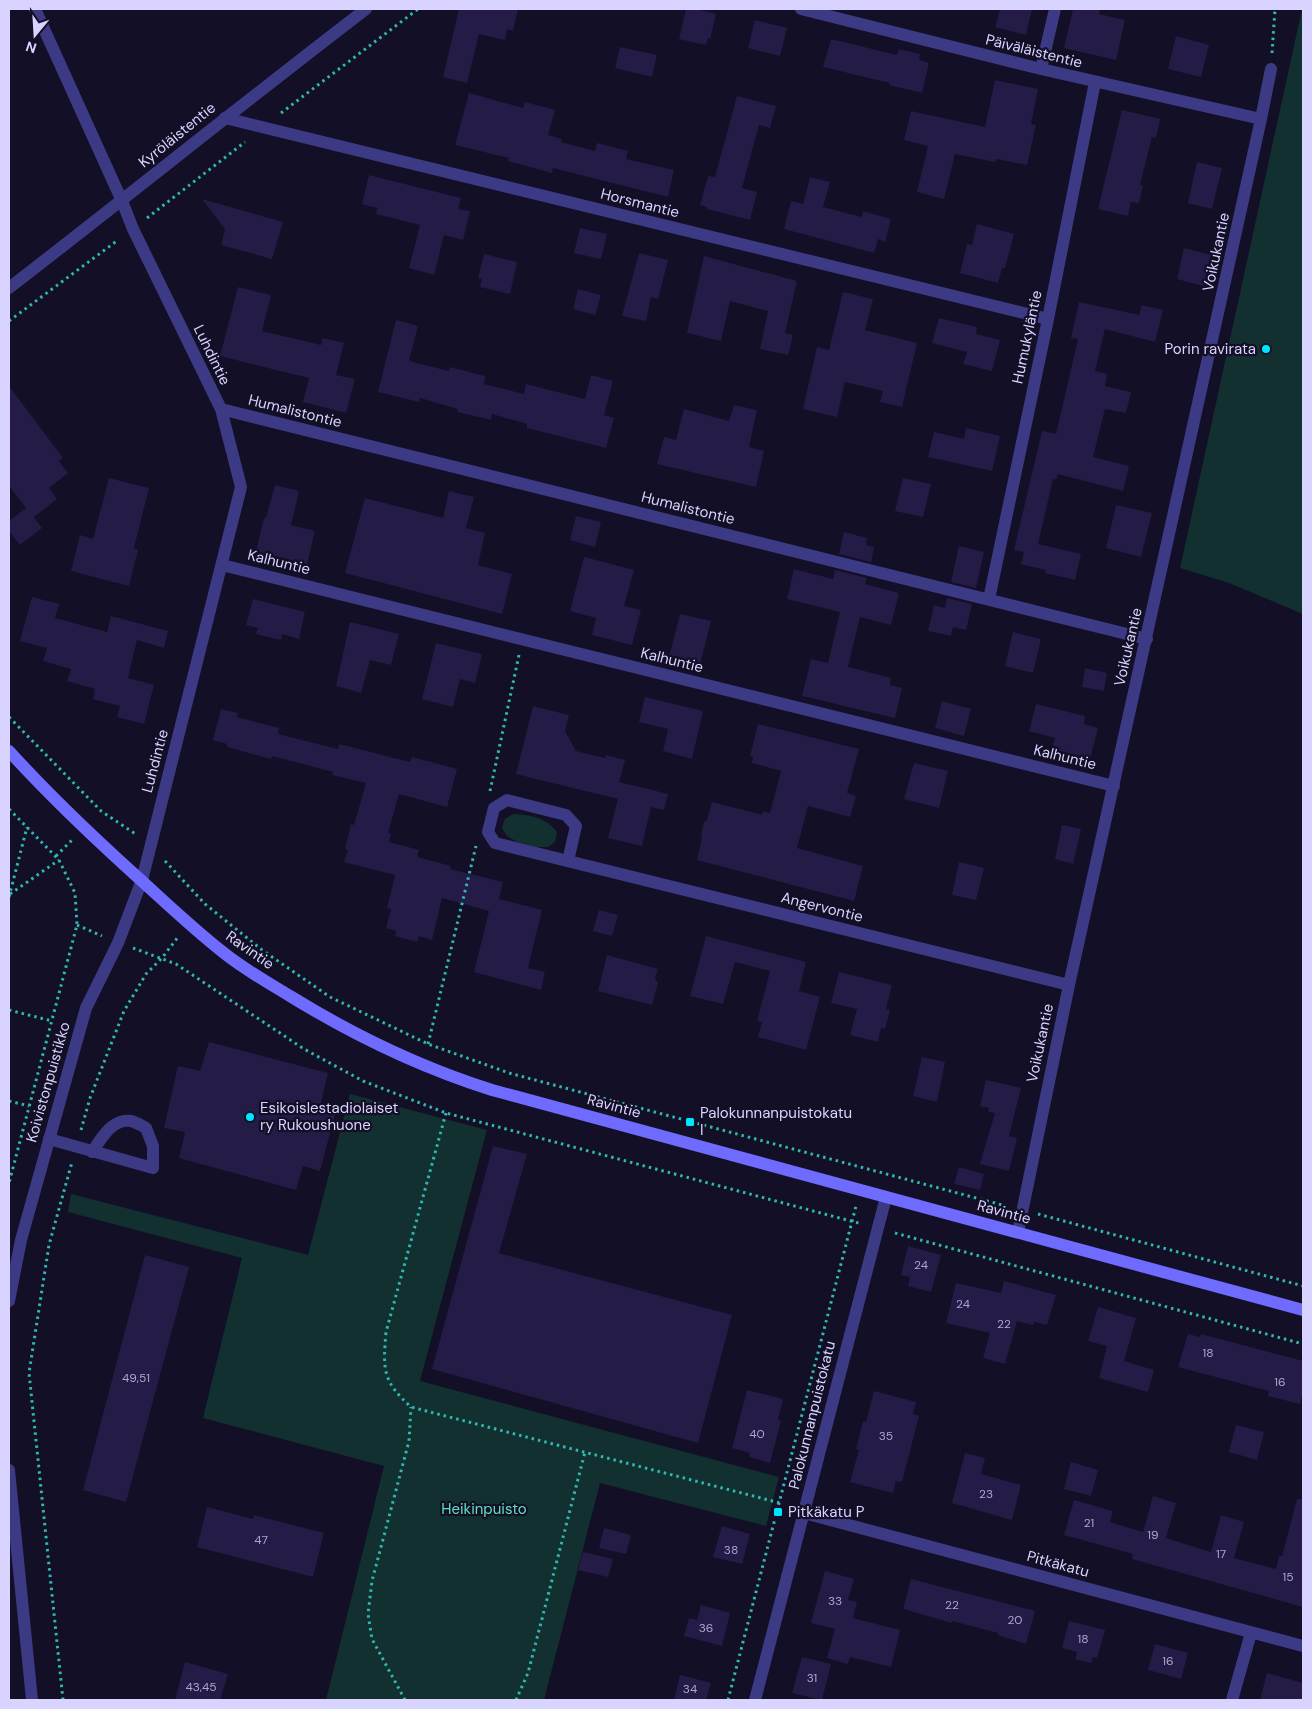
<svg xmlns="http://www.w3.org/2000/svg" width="1312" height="1709" font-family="'DM Sans',sans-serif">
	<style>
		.green { fill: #12302f }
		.building { fill: #241b47 }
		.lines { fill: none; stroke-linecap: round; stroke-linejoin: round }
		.path { stroke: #2fb8b0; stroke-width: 3; stroke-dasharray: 2.5 4; stroke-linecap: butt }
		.service { stroke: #3d3a85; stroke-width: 12 }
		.minor { stroke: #3d3a85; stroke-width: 12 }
		.tertiary { stroke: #3d3a85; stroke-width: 12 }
		.secondary { stroke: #6f6bff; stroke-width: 12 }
		.poi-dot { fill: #00e5ff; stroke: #130f26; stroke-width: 2 }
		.labels { text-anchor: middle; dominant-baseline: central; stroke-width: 4.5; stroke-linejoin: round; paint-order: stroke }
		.number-label { font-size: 12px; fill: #aca6d1 }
		.street-label { font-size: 15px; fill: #d9d4ff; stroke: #130f26 }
		.poi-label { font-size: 15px; fill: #d9d4ff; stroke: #130f26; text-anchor: start }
		.park-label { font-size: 15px; fill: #5fe0c0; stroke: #130f26 }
	</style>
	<rect width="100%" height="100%" fill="#130f26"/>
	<!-- green -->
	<path class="green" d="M1302,9H1303V614L1229,583L1180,568Z
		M513,814C531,815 545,817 557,832L555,842L548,847H536L517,842L507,836L502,828L505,819Z
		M350,1094L487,1130L420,1381L779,1477L766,1526L600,1483L544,1700H326L384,1466L203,1418L242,1258L68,1212L71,1194L308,1255Z"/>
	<!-- building -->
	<path class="building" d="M459,9H518L513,31L507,29L505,40L479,34L467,83L443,77Z
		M686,9H696L716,14L710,39L708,38L706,45L679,39Z
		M1000,9H1032L1026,35L995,27Z
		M1073,9H1100L1099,14L1125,20L1116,60L1064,48Z
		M755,20L787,28L780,56L748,48Z
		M1176,36L1209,45L1201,77L1168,69Z
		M831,39L889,53L897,55L899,49L920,54L919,60L929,63L922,93L889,85L890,83L823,67Z
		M620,47L657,55L652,77L615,68Z
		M995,80L1038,89L1031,124L1036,125L1027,165L996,159L995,162L955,154L944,199L917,192L928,146L904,140L911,111L985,127Z
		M469,93L523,108L525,102L555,110L548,135L562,139L561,142L595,151L597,143L628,151L626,159L674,170L668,197L553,168L552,173L508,161L509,158L455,145Z
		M737,96L776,106L770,128L759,125L742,188L757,192L750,220L707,209V207L700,205L708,176L715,177Z
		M1122,110L1160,119L1156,138L1152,137L1140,185H1143L1139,203L1131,202L1128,216L1098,209Z
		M1197,162L1222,168L1212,209L1188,203Z
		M369,175L461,198L458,209L470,211L463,240L444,235L434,275L409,268L420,225L376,214L377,208L362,204Z
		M810,177L830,182L823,207L862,217L863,211L891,219L885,242L878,239L874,253L784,229L791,201L803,204Z
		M202,199L283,222L272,259L221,245L225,229Z
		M977,224L1014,234L1005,268H1002L998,283L960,273L967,244L972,245Z
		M580,228L607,234L601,259L574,253Z
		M1184,248L1211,255L1203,286L1177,279Z
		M639,253L668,260L658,299L651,297L646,321L622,316Z
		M484,254L517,262L510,294L480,287L482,279L478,278Z
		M704,256L797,281L785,333L793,335L788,355L760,349L768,311L730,301L721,341L687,333Z
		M238,287L271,295L262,331L321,345L322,338L344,343L336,375L355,379L346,413L303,402L309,378L220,356Z
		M578,289L601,295L595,315L573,309Z
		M843,292L873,299L865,330L917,343L902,407L880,402L883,391L845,382L837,417L803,409L817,347L829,350Z
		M1079,302L1139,315L1142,305L1163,310L1155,342L1105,329L1095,371L1107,374L1105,386L1131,392L1126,413L1105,409L1093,457L1129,466L1123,491L1058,474L1056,480L1053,479L1038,544L1081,554L1075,580L1045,573L1046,570L1021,564L1024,552L1014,550L1042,431L1056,434L1078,339L1071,338Z
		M939,318L977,327L976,334L1000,340L992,371L963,364L967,352L932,343Z
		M396,320L418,326L409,361L449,371L450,367L485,376L484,384L524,394L526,384L585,399L591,375L613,381L604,415L614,418L606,448L527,428V424L492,414L491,420L458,412V409L420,398L419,402L378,392Z
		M9,386L63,458L59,461L68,473L49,488L57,499L34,517L42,528L20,545L9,531V521L26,508L9,486Z
		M734,405L757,410L749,447L764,451L756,487L657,464L664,437L676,440L684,409L729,421Z
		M966,428L1000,436L992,471L928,457L934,432L964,439Z
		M109,478L149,488L134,548L138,550L129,586L71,571L80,535L93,539Z
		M903,478L931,484L923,517L895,511Z
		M275,485L299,491L291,525L315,531L307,564L256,551L264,518H266Z
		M449,491L474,497L466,528L485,533L478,565L512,574L502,614L345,573L365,498L443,518Z
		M1116,505L1152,513L1141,557L1106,548Z
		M576,516L601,522L595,547L570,540Z
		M844,532L867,538L866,545L874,547L871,562L839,554Z
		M959,546L984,552L976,588L951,582Z
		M584,557L634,570L624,606L641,610L632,645L592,635L596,618L570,611Z
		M794,569L833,579L835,570L867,578L865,584L899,593L891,625L860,617L848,667L891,678L890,685L902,688L895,718L802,696L811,659L828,663L840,612L787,599Z
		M32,597L59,604L55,618L107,632L111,616L168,631L164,648L137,640L128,678L154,685L144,724L117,717L120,706L93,699L95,689L67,681L71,669L43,661L47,648L20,641Z
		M947,598L972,604L966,630L953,627L951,636L928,631L934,605L945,608Z
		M253,599L305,612L299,639L282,634L281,640L256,634L258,628L246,625Z
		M680,614L711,621L699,669L668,661Z
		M350,622L399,634L391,665L370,660L361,693L336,686Z
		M1013,632L1041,639L1033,673L1005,666Z
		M436,643L482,654L475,683L460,679L453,707L422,699Z
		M1085,668L1107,673L1104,691L1082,687Z
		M645,697L703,711L692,759L663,751L668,729L639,722Z
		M942,701L971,709L964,736L935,728Z
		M1036,704L1085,716L1084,724L1098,728L1090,759L1052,749L1055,738L1029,731Z
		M533,706L569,715L565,731L576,751L605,758L606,755L625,760L619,782L668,794L664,810L651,807L642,846L608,838L618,799L516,774Z
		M221,709L238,713L237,717L279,728L278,734L338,749L339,744L410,762L412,757L457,769L447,807L399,794L388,833H391L389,842L419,850L417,857L451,866L450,869L503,882L499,899L542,910L528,968L545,972L541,990L474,972L489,911L442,898L432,940L419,936L417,942L395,936L396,931L386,928L391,909L387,908L395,875L344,862L348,850L345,849L351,824L354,825L366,783L332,775L333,772L272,756L271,759L227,747V744L213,740Z
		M758,724L859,749L847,793L856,796L850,817L808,806L797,848L863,866L854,901L697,860L702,838L701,834L704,822L707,820L712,802L755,813L762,815L763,811L770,813L781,771L752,763L753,757L750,756Z
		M914,763L948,771L939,808L904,799Z
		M1062,825L1081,829L1073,864L1055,859Z
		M959,862L984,868L976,900L952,895Z
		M599,910L618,915L612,936L593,931Z
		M706,936L806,962L799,991L820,997L806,1050L758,1037L762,1022L757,1021L770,971L735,962L723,1004L690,996Z
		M607,955L658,969L655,979L658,983L652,1005L598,991Z
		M839,972L892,985L886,1009L890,1010L885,1029L881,1028L878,1042L850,1035L857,1009L831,1003Z
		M209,1042L328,1073L321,1103L337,1107L320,1171L303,1166L296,1190L179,1158L185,1132L164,1128L178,1066L200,1071Z
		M922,1057L945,1062L937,1102L913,1096Z
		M986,1080L1021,1088L1009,1136L1017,1138L1009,1171L980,1164L995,1113L988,1112L989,1108L980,1106Z
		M493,1146L527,1154L499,1253L732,1315L698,1443L432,1369Z
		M959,1167L984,1174L980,1190L954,1184Z
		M908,1246L941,1255L931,1292L908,1286L910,1277L901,1275Z
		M145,1255L189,1267L126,1502L83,1490Z
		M1004,1281L1056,1295L1047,1325L1034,1322L1033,1325L1017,1321L1005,1364L983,1358L990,1333L946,1323L956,1283L1001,1293Z
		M1098,1307L1136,1318L1124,1361L1154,1370L1148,1392L1099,1378L1107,1346L1088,1341Z
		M1188,1334L1200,1337L1201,1334L1303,1361V1391L1300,1404L1268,1396L1269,1391L1178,1367Z
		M747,1390L783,1399L778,1420L781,1421L770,1463L749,1457L750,1453L732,1448Z
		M874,1391L916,1402L913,1414L919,1416L902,1482L896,1481L893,1493L850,1482L859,1450L856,1449L863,1421L866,1422Z
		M1236,1425L1264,1432L1257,1460L1229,1452Z
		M965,1453L985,1458L981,1474L1021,1485L1012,1520L952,1503Z
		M1071,1462L1098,1470L1091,1496L1064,1489Z
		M1153,1496L1176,1503L1166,1538L1211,1552L1221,1515L1244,1522L1234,1558L1276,1569L1279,1556H1282L1297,1499H1303V1607L1132,1559L1133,1554L1064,1535L1074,1500L1113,1511L1110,1522L1143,1532Z
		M207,1507L253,1519L254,1515L324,1533L313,1577L197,1547Z
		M722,1526L750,1534L742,1564L713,1557Z
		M604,1528L631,1535L626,1554L599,1548Z
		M583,1552L613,1559L608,1577L578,1570Z
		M825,1571L854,1579L848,1600L857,1602L853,1618L900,1630L891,1667L850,1657L848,1664L827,1658L835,1629L811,1623Z
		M911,1579L1035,1611L1026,1644L998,1635V1633L952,1621V1623L903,1609Z
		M701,1605L730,1613L722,1646L684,1636L689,1618L697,1620Z
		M1069,1621L1105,1630L1097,1658L1093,1657L1091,1663L1075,1659L1077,1652L1062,1648Z
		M1155,1644L1188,1653L1181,1679L1148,1670Z
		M802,1657L831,1664L822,1700L792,1693Z
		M185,1662L228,1674L220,1700H175Z
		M1267,1673L1303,1683V1700H1260Z
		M680,1675L711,1683L706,1700H674Z"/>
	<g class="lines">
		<!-- path -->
		<path class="path" d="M1272,53L1275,9
			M281,113L418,9
			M147,218L245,142
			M9,321L118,240
			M9,717L101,811L137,835
			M490,791L519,655
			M9,809L59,860L75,893L77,925L9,1183
			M56,856L72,840
			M165,861L205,904L262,950L330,997L428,1044L509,1073L1006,1206
			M10,894L59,860
			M9,897L27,827
			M77,925L102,936
			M133,948L176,964L304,1049L363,1081L446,1113L862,1224
			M9,1010L52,1021
			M428,1044L476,846
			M9,1101L29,1106
			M446,1113L386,1332C383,1369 382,1381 411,1407L780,1503
			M81,1130L90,1098L124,1011L146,974L162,958L178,937
			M1038,1214L1303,1286
			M895,1233L1303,1344
			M63,1700L29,1373L49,1245L72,1162
			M405,1700L372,1639L368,1614L372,1581L409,1441L411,1407
			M516,1700L528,1673L585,1452
			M728,1700L856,1206"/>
		<!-- service -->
		<path class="service" d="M49,1139L153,1168V1146L146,1128C142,1126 136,1122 131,1121C112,1118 101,1139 92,1152"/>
		<!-- minor -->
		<path class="minor" d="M801,9L1041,69L1261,119
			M1041,69L1055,9
			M225,118L1048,319
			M221,409L1147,639
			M222,565L1114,786
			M989,599L1048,319L1095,82
			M568,861L576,826L566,815L507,800L494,808L488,832L495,843L1069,985
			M1018,1232L1069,985L1261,119L1271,69
			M9,1301L21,1240L86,1008L118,943L142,880L241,487L221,409L133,229L122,201L35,9
			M9,1470L32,1700
			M804,1513L1303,1646
			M755,1700L886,1197
			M1232,1700L1251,1633"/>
		<!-- tertiary -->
		<path class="tertiary" d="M9,288C128,196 246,101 366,9"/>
		<!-- secondary -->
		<path class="secondary" d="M9,751C48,794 90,834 133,873C163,900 192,928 224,953C244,969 268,983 290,996C355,1036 419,1067 492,1090L1303,1310"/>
	</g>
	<!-- markers -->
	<g class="poi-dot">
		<circle cx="1266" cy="349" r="5"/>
		<circle cx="250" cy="1117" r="5"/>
		<rect x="685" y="1117" width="10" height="10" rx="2.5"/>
		<rect x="773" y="1507" width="10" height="10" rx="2.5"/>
	</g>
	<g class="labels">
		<!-- number labels -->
		<g class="number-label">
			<text x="921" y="1265">24</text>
			<text x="963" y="1304">24</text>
			<text x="1004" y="1324">22</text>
			<text x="1208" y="1353">18</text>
			<text x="136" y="1378">49,51</text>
			<text x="1280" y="1382">16</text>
			<text x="757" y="1434">40</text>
			<text x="886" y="1436">35</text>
			<text x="986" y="1494">23</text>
			<text x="1089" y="1523">21</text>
			<text x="1153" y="1535">19</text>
			<text x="261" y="1540">47</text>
			<text x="731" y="1550">38</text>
			<text x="1221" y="1554">17</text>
			<text x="1288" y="1577">15</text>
			<text x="835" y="1601">33</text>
			<text x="952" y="1605">22</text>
			<text x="1015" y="1620">20</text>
			<text x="706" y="1628">36</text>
			<text x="1083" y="1639">18</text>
			<text x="1168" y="1661">16</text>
			<text x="812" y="1678">31</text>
			<text x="201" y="1687">43,45</text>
			<text x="690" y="1689">34</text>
		</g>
		<!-- street labels -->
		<g class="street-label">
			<text transform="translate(1034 51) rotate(14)">Päiväläistentie</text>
			<text transform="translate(177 135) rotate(-39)">Kyröläistentie</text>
			<text transform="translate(640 203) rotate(14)">Horsmantie</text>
			<text transform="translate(1216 252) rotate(-78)">Voikukantie</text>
			<text transform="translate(1027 337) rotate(-78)">Humukyläntie</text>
			<text transform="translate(212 355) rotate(64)">Luhdintie</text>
			<text transform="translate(295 411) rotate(14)">Humalistontie</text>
			<text transform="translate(688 508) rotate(14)">Humalistontie</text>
			<text transform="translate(279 562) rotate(14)">Kalhuntie</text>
			<text transform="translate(1128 647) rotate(-77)">Voikukantie</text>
			<text transform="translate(672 660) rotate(14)">Kalhuntie</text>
			<text transform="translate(1065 757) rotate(14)">Kalhuntie</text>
			<text transform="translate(155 761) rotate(-75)">Luhdintie</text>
			<text transform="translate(822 907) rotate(14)">Angervontie</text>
			<text transform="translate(250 950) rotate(35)">Ravintie</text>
			<text transform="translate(1040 1043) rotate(-78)">Voikukantie</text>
			<text transform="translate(48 1082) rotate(-74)">Koivistonpuistikko</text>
			<text transform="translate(614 1106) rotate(15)">Ravintie</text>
			<text transform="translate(1004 1212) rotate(15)">Ravintie</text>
			<text transform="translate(812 1415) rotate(-76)">Palokunnanpuistokatu</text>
			<text transform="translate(1058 1564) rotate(15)">Pitkäkatu</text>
		</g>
		<!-- poi labels -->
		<g class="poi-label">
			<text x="1256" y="349" text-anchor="end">Porin ravirata</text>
			<text x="260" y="1108">Esikoislestadiolaiset<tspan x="260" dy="17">ry Rukoushuone</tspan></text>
			<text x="700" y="1113">Palokunnanpuistokatu<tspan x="700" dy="17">I</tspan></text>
			<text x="788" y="1512">Pitkäkatu P</text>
		</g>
		<!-- park labels -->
		<g class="park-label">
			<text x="484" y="1509">Heikinpuisto</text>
		</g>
	</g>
	<!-- border -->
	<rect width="1312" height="1709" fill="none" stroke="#d9d4ff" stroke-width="20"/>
	<!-- north arrow -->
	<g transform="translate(35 35) rotate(198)" stroke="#130f26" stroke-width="4" paint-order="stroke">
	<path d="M0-4L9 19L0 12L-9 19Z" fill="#d9d4ff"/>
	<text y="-8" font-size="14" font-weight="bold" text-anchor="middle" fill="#d9d4ff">N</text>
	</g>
</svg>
